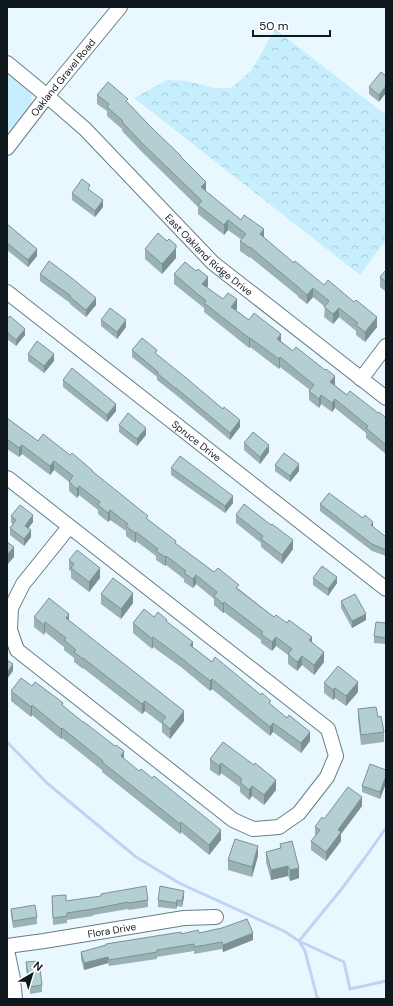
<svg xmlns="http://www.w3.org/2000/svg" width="393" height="1006" font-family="'DM Sans',sans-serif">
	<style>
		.green { fill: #c6eefd }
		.forest { fill: url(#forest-crowns) }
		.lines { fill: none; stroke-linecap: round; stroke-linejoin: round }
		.stream { stroke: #c2d2f3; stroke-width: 3 }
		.minor-casing { stroke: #677e86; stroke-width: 16 }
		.minor { stroke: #fff; stroke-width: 14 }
		.wall { fill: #9bb2b4 }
		.shaded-wall { fill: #7e9192 }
		.building { fill: #b4cfd1; stroke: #7e9192 }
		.labels { text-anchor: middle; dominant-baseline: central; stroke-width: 3; stroke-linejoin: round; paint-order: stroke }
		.street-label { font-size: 10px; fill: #0f181c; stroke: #fff }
	</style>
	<defs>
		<pattern id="forest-crowns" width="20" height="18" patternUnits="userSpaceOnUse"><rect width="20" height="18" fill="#c6eefd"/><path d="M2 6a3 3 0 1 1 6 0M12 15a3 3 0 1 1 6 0" fill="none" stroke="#a9cbd8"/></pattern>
	</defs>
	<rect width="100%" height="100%" fill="#e9f8fe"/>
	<!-- green -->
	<path class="green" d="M7,72L31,91L32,102L7,135Z"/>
	<!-- forest -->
	<path class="forest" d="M275,29L386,115V240L360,275L134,98L167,80L186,81L215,88H231L251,71Z"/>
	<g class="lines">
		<!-- stream -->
		<path class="stream" d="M7,742L47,783L136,857L179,883L284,931L299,941L305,951L317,997L319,999
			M386,828L364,859L340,891L299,941L344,962L350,989L386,981"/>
		<defs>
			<g id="minor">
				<path id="s1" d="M7,63L47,96L85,129L213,263L386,398"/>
				<path id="s2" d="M7,148L47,96L120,7"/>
				<path id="s3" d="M7,292L386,589"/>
				<path d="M361,379L386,346"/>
				<path d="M7,478L9,479L328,729L336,756L327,777L299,813L279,827L253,829L233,820L17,650L10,630L11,608L23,584L69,527"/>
				<path id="s4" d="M7,946L44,941L184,918L216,917"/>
				<path d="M7,950L13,979L15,999"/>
			</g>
		</defs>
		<!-- minor casing -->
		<use href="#minor" class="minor-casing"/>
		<!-- minor -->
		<use href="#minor" class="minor"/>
	</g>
	<!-- wall -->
	<path class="wall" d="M386,76L379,102L369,94V87Z
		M97,95L128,103L181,158L206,191L294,263L377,327L365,342L356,335V331L339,317L333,324L324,317L325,307L313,297L307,304L298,297V296L250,257V258L240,251V241L242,240L228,230L224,235L198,214V207L143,153L122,131V129L107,116V111L97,104Z
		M72,193L103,207L95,217L72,200Z
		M7,224L37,256L28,267L7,250Z
		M145,249L176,258L162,274L145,259Z
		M386,270V292L380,287V277Z
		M196,271L208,286L207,288L223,299L237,309L236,310L249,320L281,341L347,395L386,418V454L366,438V433L335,408L332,412L321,404L319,408L309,400V391L310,390L280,367L279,369L250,347L249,348L204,312V308L174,284V274Z
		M40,274L73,280L96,305L86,317L70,304V303L40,281Z
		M7,319L25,335L16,346L7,339Z
		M101,320L126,327L117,339L101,326Z
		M132,350L157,355L240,427L230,440L176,395L157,380V377L132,357Z
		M28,354L54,361L44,373L28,361Z
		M63,380L116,411L107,422L63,387Z
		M7,418L38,441L92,472L176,544L214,572L239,589L274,617L312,642L324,662L314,675L302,665L297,671L288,664V655L276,646L272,651L261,643V640L224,612L223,613L214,605V599L196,584L193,588L184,582V579L166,565L165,566L156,560V556L136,541L135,543L126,536V531L110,520L108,522L98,514V510L79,495L77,498L69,491V482L54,470L50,475L22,454L19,457L7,449Z
		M119,425L146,435L137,446L119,432Z
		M244,443L269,452L260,464L244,450Z
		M275,465L299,471L290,482L275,471Z
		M171,468L233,503L225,513L171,475Z
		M320,504L373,527L386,537V556L372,551L320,511Z
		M236,515L271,525L293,549L282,564L261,547V543L236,523Z
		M11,516L33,522L28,528L31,537L24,546L10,535V528L13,524L11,523Z
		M69,560L100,578L89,592L71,578V571L69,570Z
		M313,578L337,583L328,596L313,585Z
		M101,594L133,603L121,619L101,604Z
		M341,601L366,620L352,628L341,608Z
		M34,617L69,620L184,721L170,739L162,732V724L145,711L142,714L83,668V669L74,662V658L64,650V647L45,632L44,635L34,627Z
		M154,617L167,622L193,647L212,662L271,705L310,741L301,753L273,732L270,736L212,689L210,691L181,667L153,647L152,649L133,633V623Z
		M386,623V644L374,643V636Z
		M324,683L358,692L346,706L335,698L333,700L324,693Z
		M32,686L63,706L124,759L221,840L209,855L181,832L180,834L102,772V770L62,738L61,739L32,715L31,717L11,701V691Z
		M358,709L378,717L384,732V742L361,745L358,719Z
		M223,742L276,790L264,805L252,796L249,800L240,792V787L221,773L219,776L210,770V759Z
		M386,770V783L380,799L362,792V786Z
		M362,806L341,834V841L326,861L311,850V841L316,836L315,835V827L324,819Z
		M280,844L299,878L290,881L288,876L271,880L266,862V852L280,848Z
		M258,856L252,877L228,870V860Z
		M52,896L66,901L148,900V907L129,910L128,909L93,915V916L67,920V923L53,925Z
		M184,897L182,907L177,906L176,909L158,907V900Z
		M11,909L37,917V924L13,928L11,915Z
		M199,933L253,940L223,952L222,949L194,954V951L157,957V959L109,966L108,963L84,970L81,959V952L181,934Z
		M26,962L42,985V992L30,994L26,969Z"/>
	<!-- shaded-wall -->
	<path class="shaded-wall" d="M386,86V93L379,102V95Z
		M206,182V191L201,187Z
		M103,200V207L95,217V211Z
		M228,220V230L224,235V225Z
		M264,229V239L260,234Z
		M176,248V258L162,274V264Z
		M37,249V256L28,267V260Z
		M208,277V286L202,293V284Z
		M313,288V297L307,304V295Z
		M96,298V305L86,317V310Z
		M237,299V309L231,316V307Z
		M339,308V317L333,324V314Z
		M377,317V327L365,342V332Z
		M126,320V327L117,339V332Z
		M25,329V335L16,346V340Z
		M281,334V343L277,339Z
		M249,338H250V347L249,348Z
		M54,354V361L44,373V366Z
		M280,357V367L279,369V359Z
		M335,376V385L330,391V382Z
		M321,395V404L319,408V399Z
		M335,399V408L332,412V403Z
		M116,404V411L107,422V415Z
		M240,420V427L230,440V433Z
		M146,428V435L137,446V439Z
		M22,445V454L19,457V448Z
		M269,445V452L260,464V457Z
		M54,461V470L50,475V466Z
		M299,464V471L290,482V476Z
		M79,486V495L77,498V489Z
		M233,496V503L225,513V506Z
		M110,510V520L108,522V513Z
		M33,515V522L25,533V526Z
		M373,522V529L371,525Z
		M31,530V537L24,546V539Z
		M136,532V541L135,543V533Z
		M293,540V549L282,564V555Z
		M14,547V557L7,565V555Z
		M166,556V565L165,566V557Z
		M100,568V578L89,592V582Z
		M196,575V584L193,588V579Z
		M337,577V583L328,596V589Z
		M133,593V603L121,619V609Z
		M224,602V612L223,613V604Z
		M69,614V624L66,618Z
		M366,614V620L352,628V621Z
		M45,622V632L44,635V625Z
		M153,637V647L152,649V639Z
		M276,637V646L272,651V642Z
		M312,637V646L309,640Z
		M193,642V651L190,645Z
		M324,652V662L314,675V665Z
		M302,656V665L297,671V662Z
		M13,664V671L7,679V673Z
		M212,679V689L210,691V681Z
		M358,682V692L346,706V696Z
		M335,688V698L333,700V690Z
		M145,701V711L142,714V704Z
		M32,705V715L31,717V707Z
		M184,711V721L170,739V729Z
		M273,723V732L270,736V727Z
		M62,728V738L61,739V729Z
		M310,732V741L301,753V743Z
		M124,751V761L121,756Z
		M221,763V773L219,776V766Z
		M386,776V783L380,799V792Z
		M276,780V790L264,805V795Z
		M252,786V796L249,800V790Z
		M362,797V806L341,834V841L326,861V852L338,830Z
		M181,822V832L180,834V824Z
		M221,830V840L209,855V845Z
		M258,846V856L252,877V867Z
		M288,866V876L271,880V870Z
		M299,868V878L290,881V870Z
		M184,891V897L182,907V901Z
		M177,900V906L176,909V903Z
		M253,933V940L223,952V945Z
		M108,957V963L84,970V963Z"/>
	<!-- building -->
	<path class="building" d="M381,72L386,76V86L379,95L369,87Z
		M108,82L128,99L126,101L151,127L181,156V157L206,182L201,187L241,220L244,215L264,229L260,234L294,263L295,261L324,285L328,280L354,302L356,300L377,317L365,332L356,325L358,323L339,308L333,314L324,307L329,301L313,288L307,295L298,287L250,247V248L240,241L246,234L228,220L224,225L198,205L202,201L143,144L122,122L123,121L107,107L109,104L97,95Z
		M82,179L90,185L88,189L103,200L95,211L72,193Z
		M7,224L37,249L28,260L7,243Z
		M158,233L167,241L169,239L176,245V248L162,264L145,249Z
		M49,261L73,279L96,298L86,310L70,297L71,296L40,274Z
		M185,262L196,271L198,269L208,277L202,284L223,299L228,293L237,299L231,307L249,320L254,313L281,334L277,339L293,351L296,347L325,370L326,369L335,376L330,382L347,395L350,391L378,413L379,412L386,418V423L385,424H386V445L366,428L368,426L335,399L332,403L321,395L319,399L309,391L314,385L280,357L279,359L250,338H249L204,303L206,301L174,274Z
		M386,270V282L380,277Z
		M110,308L126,320L117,332L101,320Z
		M10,316L25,329L16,340L7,332V319Z
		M142,338L157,350L155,353L185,377L223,409L224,407L240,420L230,433L176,388V389L157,373L158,372L132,350Z
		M37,341L54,354L44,366L28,354Z
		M72,368L116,404L107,415L63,380Z
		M128,413L146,428L137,439L119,425Z
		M7,418L38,441L43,434L70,455L72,453L92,470V471L148,516L146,518L176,541L175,543L214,572L218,568L239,585L236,588L274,617L276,615L287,623L289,620L312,637L309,640L324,652L314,665L302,656L297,662L288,654L292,649L276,637L272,642L261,634L263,632L224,602L223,604L214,596L217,592L196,575L193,579L184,573L186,571L166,556L165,557L156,551L158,549L136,532L135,533L126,526L128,524L110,510L108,513L98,505L100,502L79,486L77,489L69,482L73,476L54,461L50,466L22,445L19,448L7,439Z
		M253,432L269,445L260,457L244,443Z
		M284,453L299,464L290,476L275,465Z
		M180,456L233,496L225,506L171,468Z
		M329,493L363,518L365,515L373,522L371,525L386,537V550L372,544L320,504Z
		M244,504L271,525L272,524L293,540L282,555L261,539L263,536L236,515Z
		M20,505L33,515L25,526L31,530L24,539L10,528L16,520L11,516Z
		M7,542L14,547L7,555Z
		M77,550L100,568L89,582L71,568L74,564L69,560Z
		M322,566L337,577L328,589L313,578Z
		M113,578L133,593L121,609L101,594Z
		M355,594L366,614L352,621L341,601Z
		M49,598L69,614L66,618L184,711L170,729L162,722L166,717L145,701L142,704L83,658V659L74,652L76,650L64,640L66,638L45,622L44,625L34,617Z
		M144,609L154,617L158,612L167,620L166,621L193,642L190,645L212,662L215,657L261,695L262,693L271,701L269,703L287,718L289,715L310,732L301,743L273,723L270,727L212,679L210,681L181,658L153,637L152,639L133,623Z
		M376,622L386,623V638L374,636Z
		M7,660L13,664L7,673Z
		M338,666L358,682L346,696L335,688L333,690L324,683Z
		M21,678L32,686L35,682L54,696L63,703L62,705L83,722H84L115,746L116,745L124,751L121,756L139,771L141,769L152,778L154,776L221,830L209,845L181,822L180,824L102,762L103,761L62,728L61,729L32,705L31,707L11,691Z
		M376,707L378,717L381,716L384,732L361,735L358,709Z
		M223,742L254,765L255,763L276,780L264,795L252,786L249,790L240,782L242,779L221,763L219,766L210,759Z
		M370,764L386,770V776L380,792L362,786Z
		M348,787L362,797L338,830L341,832L326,852L311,841L320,830L315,827L322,817L324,819Z
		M235,839L258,846L252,867L228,860Z
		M292,841L299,868L290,870L288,866L271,870L266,852L281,848L280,844Z
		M146,886L148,900L129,903L128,902L93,909L67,913V916L53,918L52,896L66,895V901L101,896V894Z
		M160,886L184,891L182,901L177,900L176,903L158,900Z
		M35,905L37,917L13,921L11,909Z
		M247,919L253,933L223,945L222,942L194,947V944L157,950V952L109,960L108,957L84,963L81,952L106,945V944L181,932V934L198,930L199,933L222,928Z
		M39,961L42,985L30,987L26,962Z"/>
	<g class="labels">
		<!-- street labels -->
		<g class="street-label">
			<text stroke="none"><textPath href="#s2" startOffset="90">Oakland Gravel Road</textPath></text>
			<text stroke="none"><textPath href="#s1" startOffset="279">East Oakland Ridge Drive</textPath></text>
			<text stroke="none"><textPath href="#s3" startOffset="241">Spruce Drive</textPath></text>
			<text stroke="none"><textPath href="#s4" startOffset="106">Flora Drive</textPath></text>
		</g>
	</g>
	<!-- border -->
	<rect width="393" height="1006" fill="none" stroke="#0f181c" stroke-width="16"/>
	<!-- north arrow -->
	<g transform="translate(32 974) rotate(38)" stroke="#ffffff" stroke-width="3" paint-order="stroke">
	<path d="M0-3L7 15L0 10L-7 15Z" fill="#0f181c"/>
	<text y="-6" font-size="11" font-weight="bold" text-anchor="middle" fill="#0f181c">N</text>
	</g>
	<!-- scale -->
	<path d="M253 30v6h77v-6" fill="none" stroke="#0f181c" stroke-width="2"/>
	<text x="259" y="30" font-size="12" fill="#0f181c" stroke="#ffffff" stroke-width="3" paint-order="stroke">50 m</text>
</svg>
